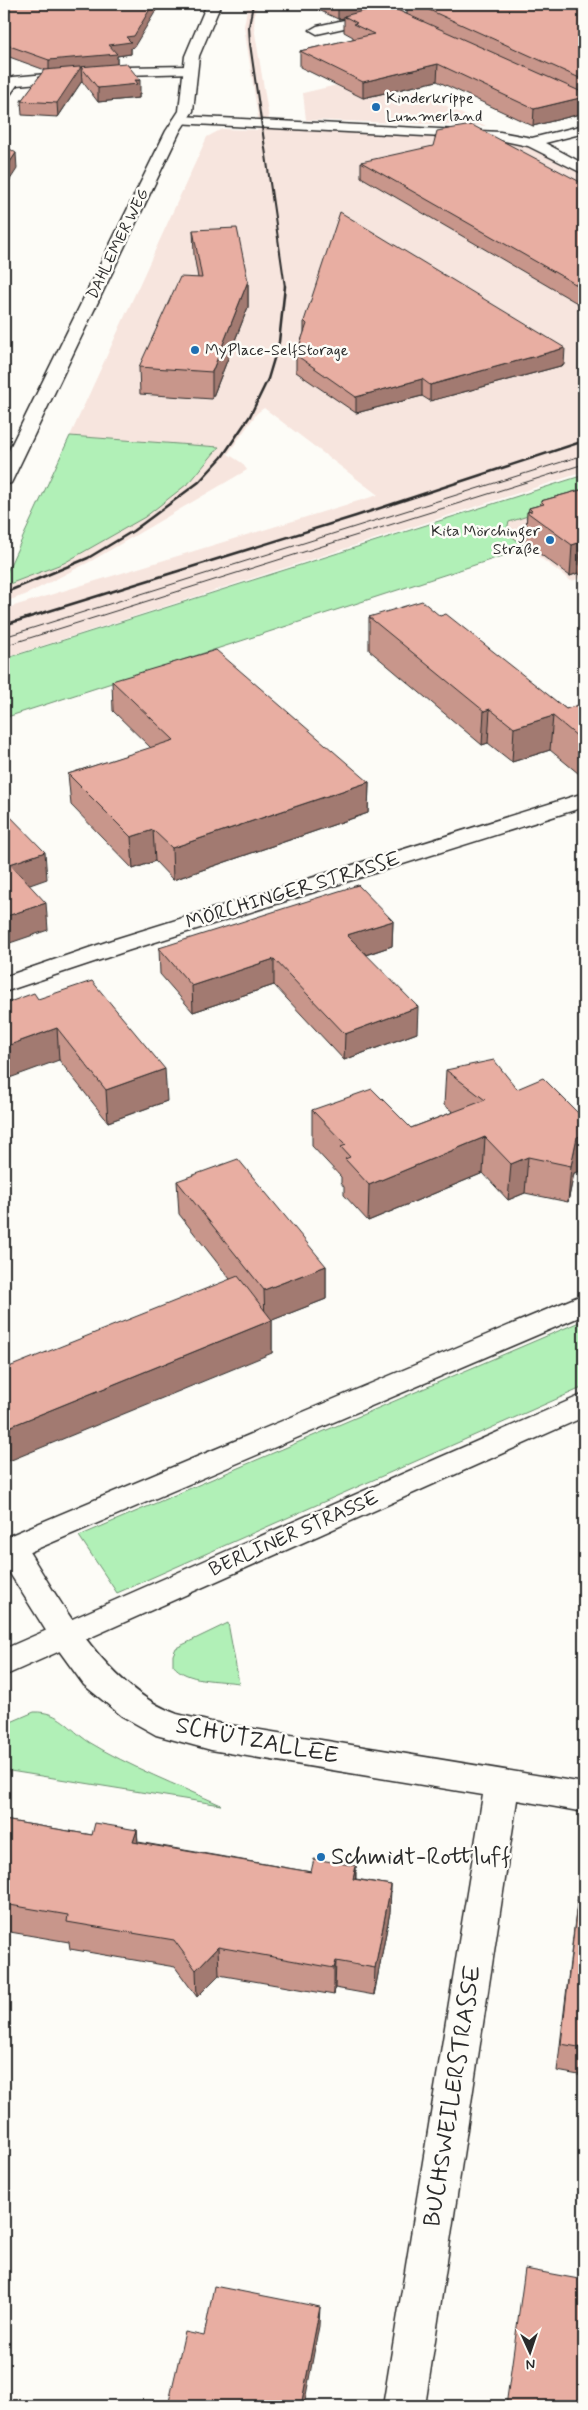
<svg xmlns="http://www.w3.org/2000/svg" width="588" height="2410" font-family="Mynerve,sans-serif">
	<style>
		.built { fill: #f7e5de }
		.green { fill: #b1f0b7; stroke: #6e8e71 }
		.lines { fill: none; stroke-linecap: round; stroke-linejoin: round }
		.street-casing { stroke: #2b2b2b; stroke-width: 3 }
		.secondary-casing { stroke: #2b2b2b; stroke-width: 3 }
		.primary-casing { stroke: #2b2b2b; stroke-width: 3 }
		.street { fill: #fdfcf7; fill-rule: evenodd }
		.secondary { fill: #fdfcf7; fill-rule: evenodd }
		.primary { fill: #fdfcf7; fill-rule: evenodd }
		.tram { stroke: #2b2b2b; stroke-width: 1 }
		.rail-far1 { stroke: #2b2b2b; stroke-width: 2 }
		.rail { stroke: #2b2b2b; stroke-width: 2.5 }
		.wall { fill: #c8968b; stroke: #2b2b2b; fill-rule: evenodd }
		.shaded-wall { fill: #a27a71; stroke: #2b2b2b }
		.building { fill: #e8aea2; stroke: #2b2b2b }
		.poi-dot { fill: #1f6fb2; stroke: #fdfcf7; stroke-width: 2 }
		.labels { text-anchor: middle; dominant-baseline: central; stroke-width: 5; stroke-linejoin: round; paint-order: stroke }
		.far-poi-label { font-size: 16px; fill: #2b2b2b; stroke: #fdfcf7; text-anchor: start }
		.far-street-label { font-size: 16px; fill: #2b2b2b; stroke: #fdfcf7 }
		.street-label { font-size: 20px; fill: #2b2b2b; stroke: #fdfcf7 }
		.near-street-label { font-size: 24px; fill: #2b2b2b; stroke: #fdfcf7 }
		.near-poi-label { font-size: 24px; fill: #2b2b2b; stroke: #fdfcf7; text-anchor: start }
	</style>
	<rect width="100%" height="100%" fill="#fdfcf7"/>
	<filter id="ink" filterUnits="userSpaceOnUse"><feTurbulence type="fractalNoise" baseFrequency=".02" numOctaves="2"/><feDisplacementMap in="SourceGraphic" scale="10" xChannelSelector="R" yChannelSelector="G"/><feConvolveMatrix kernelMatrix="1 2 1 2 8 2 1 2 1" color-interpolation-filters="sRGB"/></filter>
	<g filter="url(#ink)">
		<!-- built -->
		<path class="built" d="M248,4H259L255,11L254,27L270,125L532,142L584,170V472L4,658V609L378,495L264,408L257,413L228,454L242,463L247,470L93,560L25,595L4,602V586L64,563L218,447L70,436L207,137L222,129L260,130L244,26Z
			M374,83L396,94L415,90L486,126L306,120L303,93L337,85Z
			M584,498V577L571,581L506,532L509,522Z"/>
		<!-- green -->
		<path class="green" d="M70,436L219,447L191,481L145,517L64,563L4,586V578Z
			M584,475V498L509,522L506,532L527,548L4,718V659Z
			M584,1320V1387L117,1593L79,1536Z
			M228,1623L239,1683C219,1680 186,1682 173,1665V1655L176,1648Z
			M34,1712C60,1711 69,1729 89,1742C130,1767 177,1785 221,1805L4,1770V1725Z"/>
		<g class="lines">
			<defs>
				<path id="street" d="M417,4H441L434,8L317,34L310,30L317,26Z
					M189,66L194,67L196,70L194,73L125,75L17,85L9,96L4,97C4,88 2,79 13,77L125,67Z
					M180,116L500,132L532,138L584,125V133L545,143L584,164V174L528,146L500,140L175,123L173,120Z
					M584,793V807L130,950L4,992V977L112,940Z
					M10,1536L21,1539C61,1601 104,1687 177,1714C188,1717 200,1719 211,1722L584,1783V1812L517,1800L425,2406H383L483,1795L211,1750L156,1735L122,1716L84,1685L55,1645L4,1564V1538Z"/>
				<path id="secondary" d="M207,4H221L199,56L193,111L180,131L13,479L11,483L4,485V460L166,131L179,111L185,56Z"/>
				<path id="primary" d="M584,1294V1315L4,1563V1538Z
					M584,1394V1417L4,1676V1649Z"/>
			</defs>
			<!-- street casing -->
			<use href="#street" class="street-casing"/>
			<!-- secondary casing -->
			<use href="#secondary" class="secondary-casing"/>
			<!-- primary casing -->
			<use href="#primary" class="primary-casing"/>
			<!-- street -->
			<use href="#street" class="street"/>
			<!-- secondary -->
			<use href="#secondary" class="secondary"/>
			<!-- primary -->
			<use href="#primary" class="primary"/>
			<!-- tram -->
			<path class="tram" d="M4,637L584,455
				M4,646L584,464"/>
			<!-- rail-far1 -->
			<path class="rail-far1" d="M253,4L249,27L250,44L285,287"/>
			<!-- rail -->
			<path class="rail" d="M4,593L88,558L133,531L199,482L222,457L250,416L268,379L279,342L285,286
				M4,625L356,516L584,441"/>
		</g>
		<!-- wall -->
		<path class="wall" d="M4,4L134,47L131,48V54L117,56V64L140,94H139V98L98,102L82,81L58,117L22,115L21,101L45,70L4,55Z
			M308,4H584V113L533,126L437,81L363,98L300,67V51L353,39V37L344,32V18L338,19L308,5ZM407,4V14L392,8Z
			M361,162L584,184V307L361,177Z
			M193,230L248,281V307L212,399L140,394L139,367L198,278L194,255Z
			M304,321L564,365L430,401L422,396L356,413L296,372V355L304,333Z
			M584,489V578L578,573L570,576L525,543L527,512H528L529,508L540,505L541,501Z
			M440,616L566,709L584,703V778L550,750L512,762L488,743L482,745L369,650V617Z
			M112,681L369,782L368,813L173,880L155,861L133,869L71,805L68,774L151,748L113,711Z
			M393,921L392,946L366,955L417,1033L344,1060L274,985L193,1012L160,974L159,948Z
			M38,999L167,1101L108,1122L59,1060Z
			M446,1070L517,1089L584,1119V1170L574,1173L568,1202L525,1193L508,1200L483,1173L368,1221L344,1195V1187L341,1183V1177L312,1146V1110L411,1128L453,1112L444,1105Z
			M177,1181L326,1266V1299L272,1320V1353L230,1279L179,1214Z
			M4,1820L92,1835L137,1830L138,1842L311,1872L356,1866V1879L391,1885L390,1912L374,1995L335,1988L334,1995L219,1975L197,1997L175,1967L70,1949L69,1942L4,1931Z
			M580,1878H584V2076L557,2071Z"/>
		<!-- shaded-wall -->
		<path class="shaded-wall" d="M153,4H160L134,47L131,48V54L117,56V66L81,67L82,81L58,117L57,103L49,72V60L109,45L126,37Z
			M338,4H407L346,18L344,16V18L338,19Z
			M438,64L437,81L363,98V82Z
			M135,80H140V94H139V98L98,102V88Z
			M584,97V113L533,126L534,109Z
			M16,153L17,169L4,189V171Z
			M248,281V307L212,399V372Z
			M565,348L564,365L430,401V385Z
			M422,379V396L356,413V397Z
			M581,542L578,573L570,576L572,545Z
			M490,709L488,743L482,745L484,711Z
			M553,716L550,750L512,762L514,728Z
			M369,782L368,813L173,880L172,848Z
			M153,830L155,861L133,869L131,837Z
			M45,852L47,879L13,891L10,864Z
			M46,903L48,930L4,945V917Z
			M393,921L392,946L347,961V935Z
			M274,959V985L193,1012L192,986Z
			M418,1007L417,1033L344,1060L345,1034Z
			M57,1028L59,1060L4,1080V1047Z
			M165,1069L167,1101L108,1122L106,1090Z
			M584,1135V1170L574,1173L568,1202L571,1166L577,1137Z
			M485,1137L483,1173L368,1221L369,1185Z
			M528,1157L525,1193L508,1200L511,1164Z
			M326,1266V1299L265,1323L264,1290Z
			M272,1320V1353L4,1463V1429Z
			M137,1830L139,1858L133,1842Z
			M356,1866L355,1893L353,1879Z
			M391,1885L390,1912L374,1995L375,1968Z
			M218,1947L219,1975L197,1997L196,1970Z
			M336,1961L335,1988L334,1995V1968Z
			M320,2307L319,2326L304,2406H301Z"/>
		<!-- building -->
		<path class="building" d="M4,4H153L134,36L126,37L131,42L109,45L117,54L49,60L4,44Z
			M416,4H584V80Z
			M386,5L584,93V97L534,109L438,64L363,82L300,51L374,34L353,24L357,23L344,16Z
			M126,63L140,80H135L138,84L98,88L81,67L57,103L21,101L44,70Z
			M472,125L584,184V289L361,162L433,146L437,131Z
			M4,145L16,153L4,171Z
			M340,212L565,348L430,385L422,379L356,397L296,355L307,324L304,321Z
			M237,228L248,281L212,372L139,367L180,277L202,278L193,230Z
			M584,489V545L581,542L572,545L527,512L532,511L529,508L544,504L541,501Z
			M422,601L440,616L446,614L566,709L584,703V742L553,716L514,728L490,709L484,711L369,617Z
			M216,650L369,782L172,848L153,830L131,837L68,774L174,740L112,681Z
			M4,810L45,852L10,864L46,903L4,917Z
			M358,885L393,921L347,935L418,1007L345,1034L274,959L192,986L159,948Z
			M92,981L165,1069L106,1090L57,1028L4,1047V1004L34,993L38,999Z
			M494,1060L517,1089L543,1078L584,1119V1135L577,1137L571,1166L528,1157L511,1164L485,1137L369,1185L345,1159L350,1157L341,1147L346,1145L312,1110L372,1089L411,1128L485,1100L446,1070Z
			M238,1159L326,1266L264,1290L177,1181Z
			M238,1276L272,1320L4,1429V1369Z
			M4,1820L92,1835L95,1823L137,1830L133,1842L311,1872L314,1859L356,1866L353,1879L391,1885L375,1968L336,1961L334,1968L218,1947L196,1970L174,1940L67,1922L68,1915L4,1904Z
			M580,1878H584V2048L561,2044Z
			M525,2269L584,2280V2406H506Z
			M214,2286L320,2307L301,2406H168L185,2332L204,2336Z"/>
	</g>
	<!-- markers -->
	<g class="poi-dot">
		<circle cx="376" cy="107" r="5"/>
		<circle cx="195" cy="350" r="5"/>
		<circle cx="550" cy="540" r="5"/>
		<circle cx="321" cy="1857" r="5"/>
	</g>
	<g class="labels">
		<!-- far-poi labels -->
		<g class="far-poi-label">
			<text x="386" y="98">Kinderkrippe<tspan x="386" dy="18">Lummerland</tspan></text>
			<text x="205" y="350">MyPlace-SelfStorage</text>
			<text x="540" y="531" text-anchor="end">Kita Mörchinger<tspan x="540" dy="18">Straße</tspan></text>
		</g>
		<!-- far-street labels -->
		<g class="far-street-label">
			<text transform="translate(118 244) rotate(-64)">DAHLEMER WEG</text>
		</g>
		<!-- street labels -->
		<g class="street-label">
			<text transform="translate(293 891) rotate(-17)">MÖRCHINGER STRASSE</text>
			<text transform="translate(294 1534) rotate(-24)">BERLINER STRASSE</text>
		</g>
		<!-- near-street labels -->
		<g class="near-street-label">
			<text transform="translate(257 1741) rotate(11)">SCHÜTZALLEE</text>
			<text transform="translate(453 2096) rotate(-81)">BUCHSWEILERSTRASSE</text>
		</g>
		<!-- near-poi labels -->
		<g class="near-poi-label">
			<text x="331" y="1857">Schmidt-Rottluff</text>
		</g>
	</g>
	<!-- margin -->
	<rect width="588" height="2410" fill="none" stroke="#fdfcf7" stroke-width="20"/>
	<rect x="10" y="10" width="568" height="2390" fill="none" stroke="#2b2b2b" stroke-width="2" filter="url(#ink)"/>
	<!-- north arrow -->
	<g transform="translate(530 2352) rotate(177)" stroke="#fdfcf7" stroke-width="4" paint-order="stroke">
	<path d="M0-4L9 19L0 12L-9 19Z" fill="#2b2b2b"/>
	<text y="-8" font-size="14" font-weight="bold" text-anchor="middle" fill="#2b2b2b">N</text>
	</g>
</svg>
